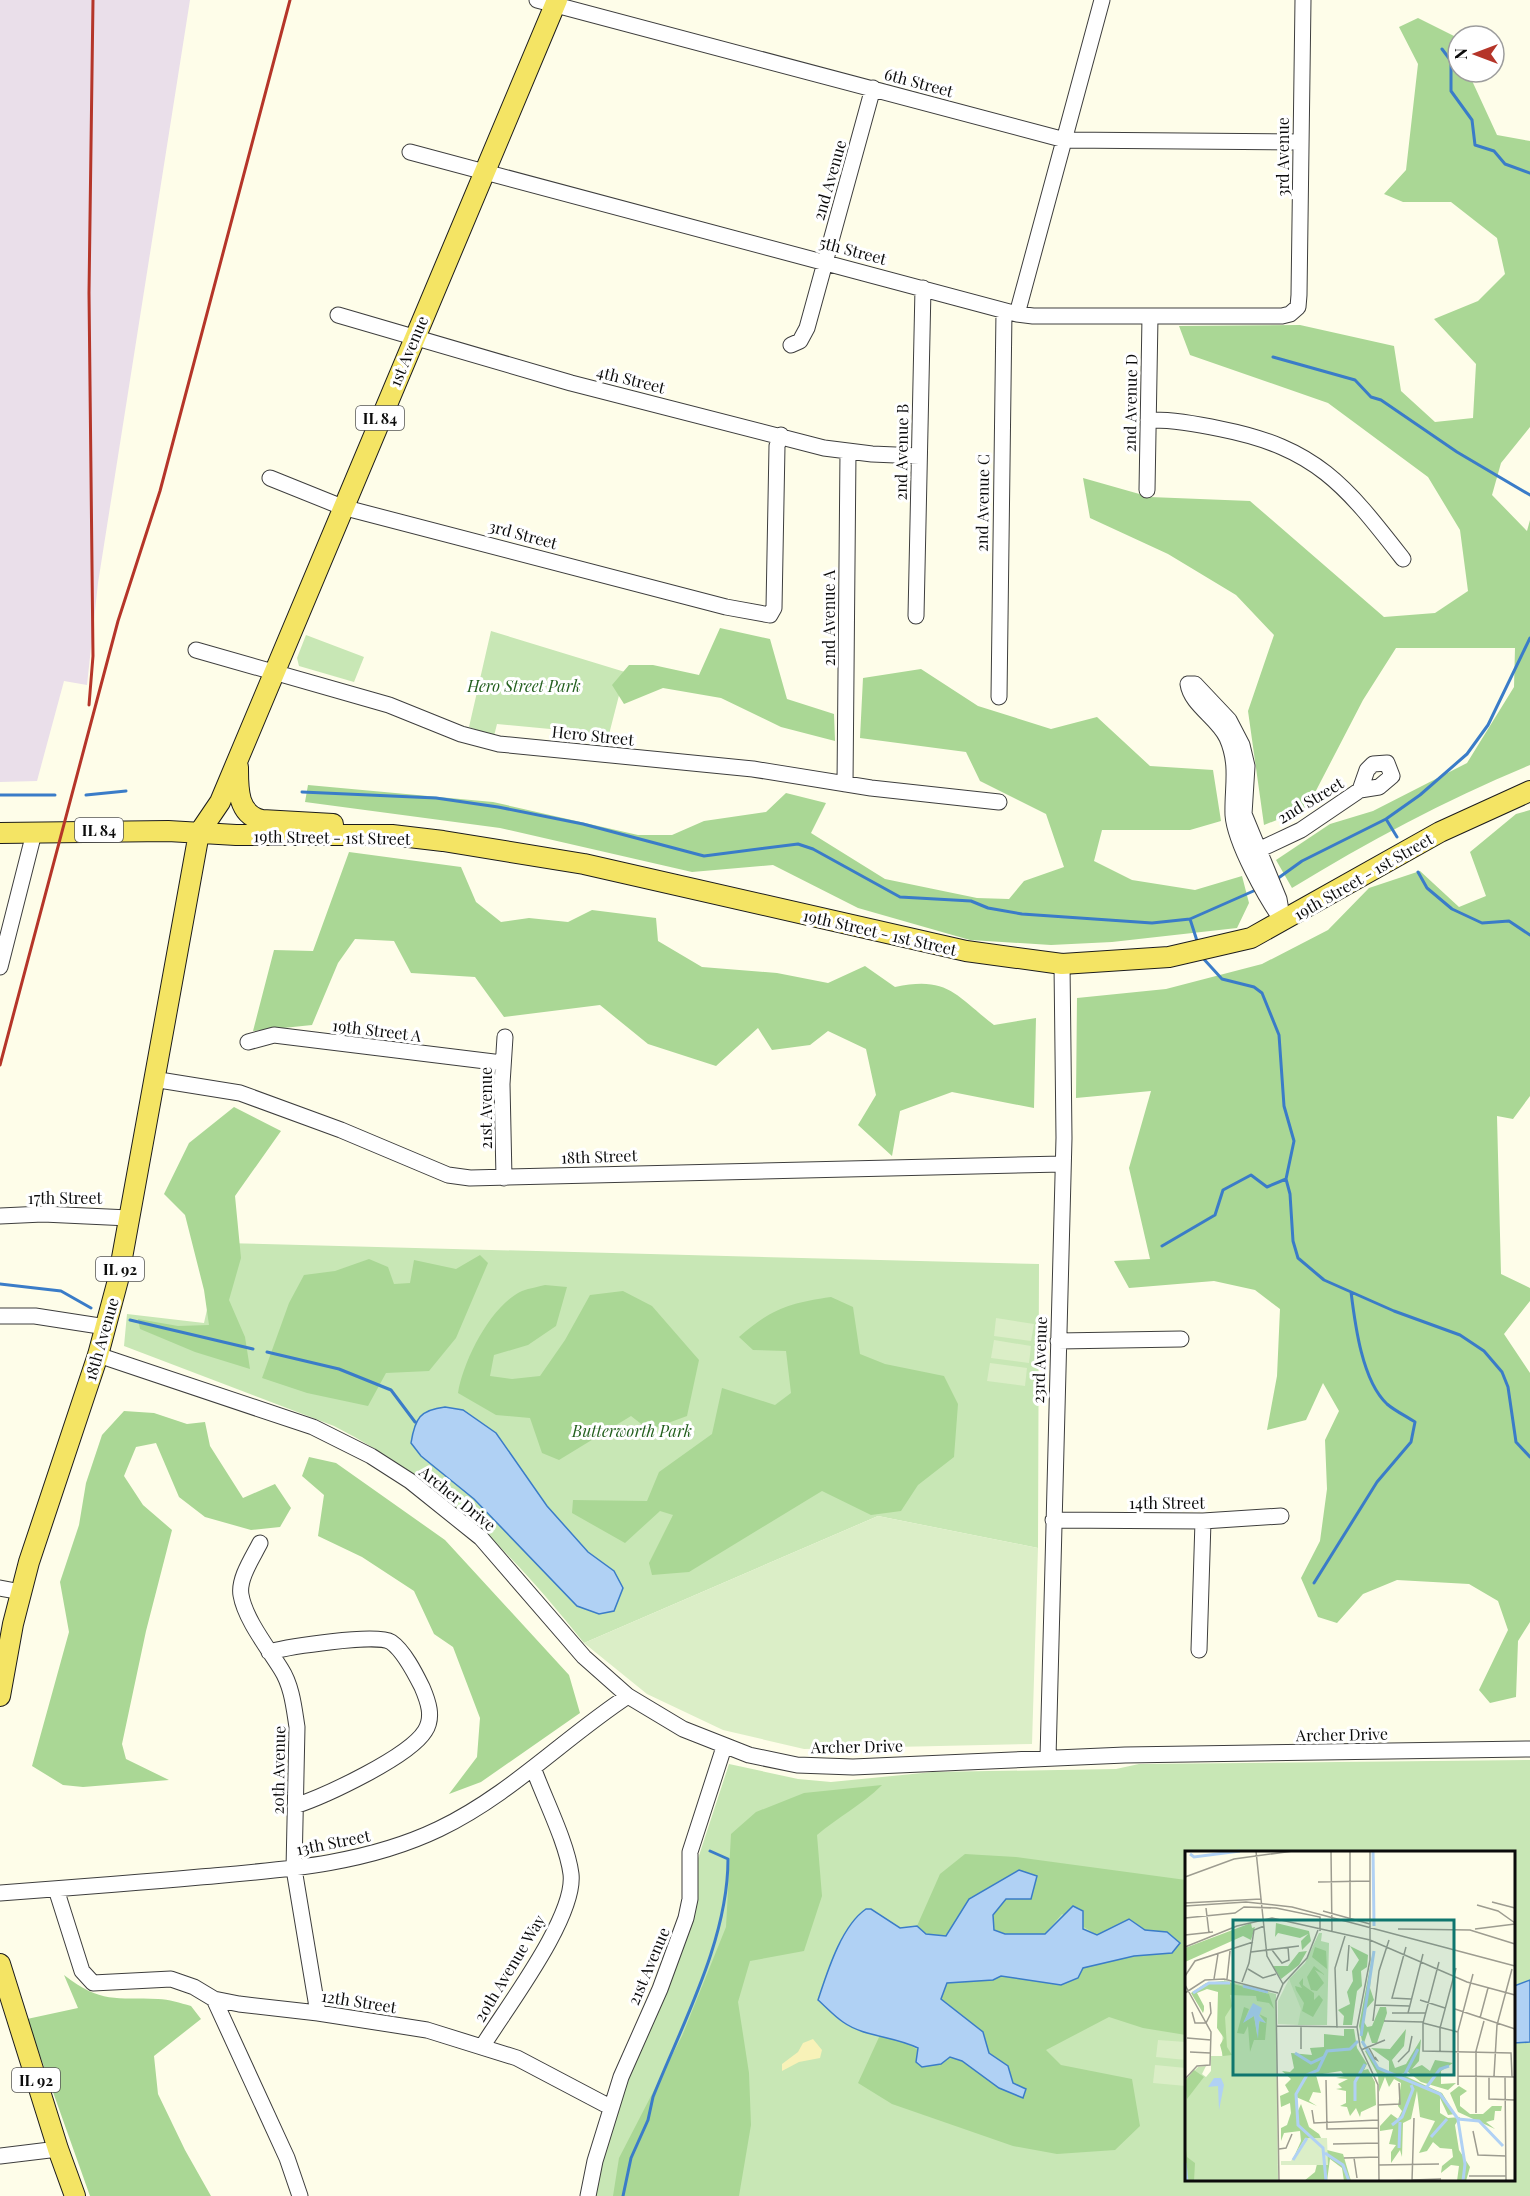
<svg xmlns="http://www.w3.org/2000/svg" width="1530" height="2196" font-family="'Playfair Display',serif">
	<style>
		.industrial { fill: #eadfea }
		.green { fill: #c8e7b5; fill-rule: evenodd }
		.forest { fill: #aad795 }
		.sand { fill: #f8f2b8 }
		.pitch { fill: #dbeec7 }
		.water { fill: #b0d1f4; stroke: #3a7cc8; stroke-width: 1.5 }
		.lines { fill: none; stroke-linecap: round; stroke-linejoin: round }
		.stream { stroke: #3a7cc8; stroke-width: 3 }
		.minor-casing { stroke: #3e3e3e; stroke-width: 17 }
		.major-casing { stroke: #1c1c1c; stroke-width: 22 }
		.minor { stroke: #fff; stroke-width: 15 }
		.major { stroke: #f4e464; stroke-width: 20 }
		.rail { stroke: #b53529; stroke-width: 3 }
		.labels { text-anchor: middle; dominant-baseline: central; stroke-width: 6; stroke-linejoin: round; paint-order: stroke }
		.shield { fill: #fff; stroke: #545454; stroke-width: 1.5 }
		.shield-label { font-size: 15px; font-weight: bold; fill: #0b0b0b }
		.street-label { font-size: 16px; fill: #0b0b0b; stroke: #fff }
		.park-label { font-size: 16px; font-style: italic; fill: #235f1e; stroke: #fff }
		.inset-river { fill: none; stroke: #b0d1f4; stroke-width: 3 }
		.inset-road { fill: none; stroke: #9d9c90; stroke-width: 1.5 }
		.view { fill: #0f766e; fill-opacity: 0.15; stroke: #0f766e; stroke-width: 3 }
		.inset-edge { fill: none; stroke: #0b0b0b; stroke-width: 3 }
	</style>
	<rect width="100%" height="100%" fill="#fefde9"/>
	<!-- industrial -->
	<path class="industrial" d="M0,0H190L98,583L87,685L64,681L37,781L0,782Z"/>
	<!-- green -->
	<path class="green" d="M491,631L625,672L606,746L603,734L497,724L494,736L469,727Z
		M306,635L364,657L354,682L299,666L297,658Z
		M222,1243L1039,1264L1038,1548L878,1516L584,1643C508,1548 444,1483 334,1426L124,1346L127,1314L204,1323Z
		M1530,1760V2196H593L612,2121L729,1764L798,1779L831,1782L933,1772L1116,1769L1139,1764ZM1186,1852H1514V2180H1186Z"/>
	<!-- forest -->
	<path class="forest" d="M1418,18L1458,38V72H1468L1497,135L1530,141V427L1501,463L1492,495L1527,531L1530,520V765C1447,799 1369,841 1292,888L1276,860L1330,824L1373,811L1467,763L1514,687L1515,648H1396L1363,700L1307,808L1264,825L1248,711L1274,635L1236,595L1168,554L1090,518L1083,478L1150,497L1250,501L1384,617L1435,613L1468,591L1460,530L1428,477L1328,403L1190,355L1179,326L1300,325L1394,346L1401,391L1435,422L1473,418L1476,364L1434,319L1478,301L1505,274L1497,238L1451,202H1403L1384,194L1406,170L1418,64L1399,27Z
		M720,628L770,639L787,699L834,714L835,741L781,727L721,698L663,688L624,704L612,685L629,665H653L699,675Z
		M921,669L978,706L1051,729L1097,717L1150,766L1213,770L1221,821L1190,830H1102L1094,861L1132,880L1195,890L1242,876L1249,903L1237,928L1112,942L1051,945L970,940L858,908L773,865L692,872L500,828L305,802L308,785L493,802L638,835H672L704,821L766,812L786,793L826,803L811,833L885,879L977,898L1009,899L1024,881L1064,867L1046,814L980,781L966,752L860,738L863,678Z
		M1530,810V1096L1513,1119L1497,1116L1501,1274L1530,1288V1301L1504,1334L1530,1373V1622L1518,1641L1516,1697L1490,1703L1479,1690L1508,1630L1498,1601L1469,1584L1397,1580L1363,1594L1337,1623L1318,1617L1301,1578L1320,1541L1327,1489L1325,1440L1339,1411L1323,1383L1306,1420L1267,1430L1277,1376L1280,1309L1255,1290L1214,1281L1129,1288L1114,1261L1150,1259L1129,1168L1151,1091L1076,1098L1077,998L1166,989L1262,964L1328,930L1369,888L1420,871L1459,907L1486,896L1470,852L1516,814Z
		M349,852L461,867L476,902L501,922L529,918L568,922L592,910L656,918L658,941L702,967L777,973L828,983L865,966L895,987C948,976 955,995 994,1025L1036,1018L1034,1108L952,1092L900,1111L892,1156L858,1125L876,1095L866,1049L828,1031L810,1045L772,1050L758,1028L716,1066L648,1044L600,1005L504,1017L475,977L411,973L394,941L355,939L338,963L312,1025L253,1031L274,950L313,951Z
		M234,1107L281,1131L235,1196L241,1258L229,1300L245,1337L250,1369L195,1352L140,1329L138,1319L178,1326L209,1325L204,1290L185,1215L164,1194L189,1143Z
		M480,1255L488,1263L456,1338L429,1371L386,1373L368,1406L307,1393L262,1378L289,1303L304,1275L335,1271L369,1259L388,1267L394,1284L410,1283L414,1260L456,1269Z
		M545,1285L567,1287L556,1326L528,1345L494,1355L490,1376L512,1379L540,1376L565,1340L590,1295L623,1291L652,1306L699,1360L687,1416L649,1430L631,1416L559,1460L542,1453L530,1418L496,1415L458,1393C463,1361 491,1305 522,1291C530,1288 538,1287 545,1285Z
		M831,1297L853,1307L860,1354L885,1364L944,1376L958,1404L954,1457L918,1485L901,1511L871,1515L822,1491L689,1572L652,1575L649,1563L673,1515L660,1511L625,1543L572,1513L573,1500L647,1501L659,1472L712,1434L722,1388L775,1405L791,1393L786,1351L753,1350L739,1337C771,1309 789,1303 831,1297Z
		M124,1411L154,1413L187,1424L205,1422L210,1446L243,1498L275,1484L291,1508L280,1527L251,1530L205,1517L179,1497L156,1443L136,1447L124,1476L143,1505L172,1530L146,1631L122,1744L126,1759L169,1780L83,1787L63,1785L32,1766L69,1632L60,1582L79,1525L86,1483L102,1435Z
		M309,1457L336,1463L445,1540L569,1675L580,1713L481,1782L449,1794L477,1757L480,1718L453,1647L434,1634L414,1591L362,1557L318,1536L324,1495L302,1476Z
		M882,1785C862,1805 838,1817 817,1835L822,1896L804,1951L750,1961L738,2002L749,2073L751,2125L739,2196H613L619,2158L682,2036L726,1927L731,1834L756,1812L804,1793Z
		M965,1854L1016,1857L1186,1880V2035L1143,2028L1109,2017L1046,2050L1061,2065L1132,2079L1140,2126L1115,2150L1057,2154L1013,2146L892,2104L858,2083L880,2035L900,2039L941,2064L950,2057L962,2061L999,2088L1013,2083L1008,2066L989,2053L983,2032L941,1999L947,1983L993,1980L1001,1976L1026,1979L1134,1956L1172,1953L1167,1932L1145,1930L1129,1919L1097,1935L1062,1914L1045,1934H1005L993,1930V1915L1006,1899L1019,1870L969,1899L946,1936L926,1934L917,1926L940,1874Z
		M64,1975C101,2004 116,1997 158,1999C169,1999 180,2003 191,2006L201,2019L154,2056L158,2094L185,2150L211,2196H90L27,2019L78,2008Z"/>
	<!-- sand -->
	<path class="sand" d="M813,2039L822,2050L820,2058L799,2062L782,2071V2064L798,2052L803,2043Z"/>
	<!-- pitch -->
	<path class="pitch" d="M996,1318L1034,1324L1031,1341L994,1336Z
		M994,1340L1031,1346L1029,1363L991,1358Z
		M990,1363L1027,1368L1025,1386L987,1381Z
		M878,1516L1038,1548L1032,1744L804,1749L723,1730L647,1694L584,1643Z
		M1158,2040L1186,2042V2060L1156,2057Z
		M1155,2065L1186,2068V2086L1153,2083Z"/>
	<!-- water -->
	<path class="water" d="M445,1407L463,1410L496,1433L547,1506L588,1552L614,1571L623,1588L614,1611L599,1614L577,1606L474,1499L421,1456L411,1443C415,1418 420,1410 445,1407Z
		M1019,1870L1037,1876L1031,1899H1006L993,1915L994,1930L1005,1934H1045L1073,1906L1083,1911V1929L1097,1935L1129,1919L1145,1930L1167,1932L1180,1943L1172,1953L1134,1956L1083,1968L1078,1978L1061,1985L1001,1976L993,1980L947,1983L941,1999L983,2032L989,2053L1008,2066L1013,2083L1026,2089L1023,2098L999,2088L962,2061L950,2057L941,2064L922,2067L916,2062L918,2048C894,2036 864,2037 843,2022C834,2016 826,2007 818,2000C827,1973 841,1926 866,1909H871L900,1928L917,1926L926,1934L946,1936L969,1899Z
		M1530,1980V2042L1514,2043V1986Z"/>
	<g class="lines">
		<!-- stream -->
		<path class="stream" d="M1442,49L1451,61V91L1472,120L1475,145L1494,151L1505,164L1530,173
			M1273,357L1355,380L1371,397L1381,400L1457,452L1530,495
			M302,792L436,798L498,807L583,824L704,856L798,844L813,849L900,897L971,901L988,908L1022,914L1152,923L1190,919L1258,889
			M0,795H55
			M86,795L126,791
			M1386,819L1397,837
			M1418,872L1427,888L1452,909L1482,923L1509,921L1530,935
			M1277,879L1302,861L1386,819L1420,795L1467,754L1488,725L1530,638
			M1190,919L1198,944
			M1201,956L1222,979L1254,987L1262,993L1279,1035L1284,1106L1294,1141L1286,1179L1290,1194L1293,1241L1298,1258L1324,1280L1394,1311L1460,1335L1484,1351L1502,1372L1508,1387L1516,1442L1530,1457
			M1162,1246L1215,1215L1223,1190L1251,1175L1267,1187L1286,1179
			M0,1284L61,1291L91,1308
			M130,1320L253,1349
			M267,1352L339,1369L391,1390L415,1422
			M1314,1583L1377,1482L1411,1442L1415,1422C1406,1416 1395,1411 1387,1404C1362,1381 1355,1324 1351,1292
			M623,2196L631,2158L648,2120L653,2097C683,2022 728,1940 728,1859L710,1851"/>
		<defs>
			<path id="minor" d="M537,0L1065,140L1300,142
				M410,152L1017,314L1033,316H1282L1290,314L1298,307L1299,295L1303,0
				M1017,314L1102,0
				M338,315L571,383L824,448L872,454L919,456
				M791,345L800,341L807,328L873,88
				M1148,420C1172,419 1198,424 1221,429C1317,448 1346,486 1403,559
				M270,478L342,507L726,607L770,615L774,608L777,446L781,435
				M1147,490L1150,317
				M916,616L923,288
				M196,650L389,705L461,734L499,744L753,769L871,788L999,802
				M1188,684H1195L1229,720L1242,745L1247,766L1244,814L1279,899L1283,922C1266,898 1235,843 1233,815C1232,788 1239,765 1227,738C1218,718 1191,705 1188,684Z
				M999,697L1004,311
				M845,784L848,452
				M1250,854L1301,830L1360,790L1379,787L1392,776L1387,763L1373,764L1367,770L1360,790
				M0,967L34,833
				M248,1042L274,1035L502,1063
				M153,1079L240,1093L341,1130L448,1175L470,1178L1063,1164
				M504,1178L502,1084L505,1037
				M0,1216L43,1214L129,1218
				M0,1316H35L106,1327
				M1058,1341L1181,1339
				M98,1355L313,1427L371,1456L410,1481L481,1538L584,1657L628,1696L683,1729L749,1755L797,1765L853,1767L1125,1755L1530,1749
				M1053,1520L1203,1521L1281,1516
				M260,1543C253,1557 238,1579 241,1595C245,1619 268,1648 281,1669C292,1686 294,1708 297,1727L294,1869L318,2013
				M0,1588L21,1592
				M1199,1650L1203,1521
				M269,1652C288,1647 376,1633 391,1642C404,1651 415,1673 422,1687C428,1701 434,1717 425,1731C409,1757 325,1796 295,1806
				M1048,1758L1064,1138L1062,964
				M56,1889L82,1971L93,1983L171,1979L194,1987L214,1999L239,2004L318,2013L427,2030L517,2058L610,2107
				M0,1893C67,1888 133,1883 200,1877C281,1870 364,1865 439,1829C510,1795 564,1738 628,1696
				M214,1999L287,2158L300,2196
				M482,2047C506,2008 576,1917 571,1874C567,1843 545,1800 534,1770
				M0,2156L58,2149
				M588,2196L595,2161L621,2077L660,1989L686,1918L690,1899V1852L724,1747"/>
			<path id="major" d="M238,767C238,787 237,815 262,820L333,824
				M0,833L168,831L236,835H392L443,841L584,864L966,951L1062,964L1169,957L1251,938L1440,832L1530,791
				M0,1696L13,1624L29,1562L98,1355L118,1280L199,833L220,802L557,0
				M0,1964L58,2149L75,2196"/>
		</defs>
		<!-- minor casing -->
		<use href="#minor" class="minor-casing"/>
		<!-- major casing -->
		<use href="#major" class="major-casing"/>
		<!-- minor -->
		<use href="#minor" class="minor"/>
		<!-- major -->
		<use href="#major" class="major"/>
		<!-- rail -->
		<path class="rail" d="M89,705L93,656L89,293L93,0
			M0,1065L118,621L160,491L290,0"/>
	</g>
	<g class="labels">
		<!-- shield labels -->
		<g class="shield">
			<rect x="356" y="406" width="48" height="24" rx="4.5"/>
			<rect x="75" y="818" width="48" height="24" rx="4.5"/>
			<rect x="96" y="1257" width="48" height="24" rx="4.5"/>
			<rect x="12" y="2068" width="48" height="24" rx="4.5"/>
		</g>
		<g class="shield-label">
			<text x="380" y="418">IL 84</text>
			<text x="99" y="830">IL 84</text>
			<text x="120" y="1269">IL 92</text>
			<text x="36" y="2080">IL 92</text>
		</g>
		<!-- street labels -->
		<g class="street-label">
			<text transform="translate(919 82) rotate(15)">6th Street</text>
			<text transform="translate(1282 157) rotate(-90)">3rd Avenue</text>
			<text transform="translate(829 180) rotate(-74)">2nd Avenue</text>
			<text transform="translate(853 250) rotate(15)">5th Street</text>
			<text transform="translate(408 351) rotate(-67)">1st Avenue</text>
			<text transform="translate(631 379) rotate(14)">4th Street</text>
			<text transform="translate(1130 403) rotate(-89)">2nd Avenue D</text>
			<text transform="translate(901 452) rotate(-89)">2nd Avenue B</text>
			<text transform="translate(982 503) rotate(-89)">2nd Avenue C</text>
			<text transform="translate(523 534) rotate(15)">3rd Street</text>
			<text transform="translate(828 618) rotate(-90)">2nd Avenue A</text>
			<text transform="translate(593 735) rotate(6)">Hero Street</text>
			<text transform="translate(1310 800) rotate(-31)">2nd Street</text>
			<text transform="translate(332 837) rotate(1)">19th Street - 1st Street</text>
			<text transform="translate(1363 876) rotate(-30)">19th Street - 1st Street</text>
			<text transform="translate(880 932) rotate(13)">19th Street - 1st Street</text>
			<text transform="translate(377 1030) rotate(7)">19th Street A</text>
			<text transform="translate(485 1108) rotate(-90)">21st Avenue</text>
			<text transform="translate(599 1156) rotate(-2)">18th Street</text>
			<text x="65" y="1197">17th Street</text>
			<text transform="translate(101 1339) rotate(-74)">18th Avenue</text>
			<text transform="translate(1039 1360) rotate(-88)">23rd Avenue</text>
			<text transform="translate(458 1498) rotate(39)">Archer Drive</text>
			<text x="1167" y="1502">14th Street</text>
			<text transform="translate(1342 1734) rotate(-1)">Archer Drive</text>
			<text transform="translate(857 1746) rotate(-1)">Archer Drive</text>
			<text transform="translate(278 1770) rotate(-89)">20th Avenue</text>
			<text transform="translate(333 1842) rotate(-11)">13th Street</text>
			<text transform="translate(648 1966) rotate(-67)">21st Avenue</text>
			<text transform="translate(509 1968) rotate(-59)">20th Avenue Way</text>
			<text transform="translate(359 2001) rotate(9)">12th Street</text>
		</g>
		<!-- park labels -->
		<g class="park-label">
			<text x="524" y="685">Hero Street Park</text>
			<text x="632" y="1430">Butterworth Park</text>
		</g>
	</g>
	<!-- overview -->
	<g transform="translate(1185 1851)">
		<rect width="330" height="330" fill="#fefde9"/>
		<path d="M134,82H137L136,90L144,92L142,174H113L104,128L120,112ZM39,129L91,143L93,329L0,330V229L13,216L21,215L17,223L21,226L26,220V205H37Z" fill="#c8e7b5"/>
		<path d="M66,72L67,77L70,76L66,89L58,85L0,111V97ZM91,72L124,80L126,90L117,99L116,90L123,83L115,87L93,82L90,86ZM165,95L183,104L182,116L176,120L177,135L172,140L167,174H158L159,165L153,159L165,153L162,141L168,130L167,120L174,109ZM130,96L141,100L142,118L127,106ZM122,100L114,114L96,128L88,115H103L114,101ZM188,100L185,137L189,149L181,158L179,171L182,176L187,175L195,156H201L202,162L192,192H187L183,180L178,195L174,175ZM129,115L140,124L130,119L139,132L132,140L126,139L122,126ZM118,127V134L129,142V149L134,144L138,149L128,166L117,160L119,152L111,139L110,135L117,137L114,132ZM38,130L84,143L89,158L84,152L72,150L71,145L45,144L47,155L40,166L42,196L47,204L38,205L35,194L39,187L32,177L33,141L22,138L12,142L19,155V159L18,162L6,142L21,132ZM59,156L64,158L59,171L69,165L72,184L75,169L81,172L74,163L82,167L80,189H69L65,201L63,175L59,183L52,182ZM159,178H169L172,197L182,213L179,219L183,218L190,231L191,254L176,261L175,266L171,257L165,265L162,256L155,255L161,252V240L151,238L157,237L153,233L163,228L151,227L160,225L156,220L131,224L136,242L128,241L124,250L132,255L111,246L112,262L116,253L124,276L134,283L142,299L158,303L166,330H159L157,317L145,308L142,330H119L130,321L132,313L107,310L116,290L115,280L99,282L96,290V277L102,274L106,262L105,252L96,256L95,245L104,241L100,234L106,228L97,220L105,221L109,217L106,202L127,204L125,197L139,196V183L159,185ZM221,178L219,195L207,209L210,217L221,213L236,188L234,210L227,218L237,214L245,220L250,209L268,212L256,220V233L271,232L263,239L236,231L223,221L216,223L257,242L270,263L263,264L255,247V262L263,267L275,266L270,274L274,299L285,316L281,330H272L274,315L266,314L256,322L257,315L268,306L267,298L255,297L248,291L242,300L234,302L250,270L235,266L232,240L226,268L218,272L217,306L215,299L206,312V301L211,294L204,293L208,278L195,280V275L206,263L213,268L217,260L213,255L216,232L209,228L204,236L200,226L194,241L193,224L180,200L183,198L192,217L204,222V210L186,197L205,198ZM9,219L19,226L2,248L0,230ZM274,235L282,240L275,245V255L285,263H298L307,255H317L316,260H310L309,269L301,271L310,278L273,261L265,242ZM0,292L2,306L10,312L9,330H0Z" fill="#aad795"/>
		<path d="M104,128L116,158L113,174L93,173V150ZM120,287H142L143,314H96V310H106Z" fill="#dbeec7"/>
		<path d="M68,152L77,157L74,165L81,172L74,170L73,188L69,165L58,172ZM29,227H36L39,234L34,259L33,235L23,236Z" fill="#b0d1f4"/>
		<path class="inset-river" d="M188,0L189,75M5,3L9,6L55,0M58,135L83,141M8,142L24,132H45M176,185L189,100M177,190L193,217L255,243L273,268L294,270L318,295M110,202L126,212L139,206M219,225L233,198M241,237L255,218L264,215M170,250V231L180,213M273,269L280,313L278,330M207,274L217,266L228,238L226,234M246,286L262,268M214,297L215,271M140,302L158,314L164,330M108,309L122,287M0,312L2,330M141,330L138,297L113,274L111,243L122,224L133,219L142,200L165,198L173,190"/>
		<path class="inset-road" d="M71,0L82,105L98,133M146,0L147,82M185,0V109L172,176L175,195L193,234L194,330M165,1V68M0,26L49,8L108,0M133,31L185,30M307,51L330,57M0,52L76,48M292,54L313,60L330,72M0,55L61,51L107,56L330,115M21,57L24,82M138,60L185,73M0,67L50,62L59,56L91,57L135,66V80M213,78L285,79L330,93M290,78L330,73M0,84L28,81M0,96L52,75L87,67L185,89L282,131L330,144M221,96L207,147L226,148M87,99L97,112L104,109L103,96M66,101L114,95M254,111L238,172V200L326,202L327,226M63,118L78,127L91,123M162,120L164,94M0,125L10,110L68,91M29,128L33,103M42,128L45,100M57,131L64,112L69,79L79,75M0,134L26,181L25,214L12,215L0,228M0,142L20,129L39,128L93,142M235,149L260,157M190,154L224,155M270,158L330,178M7,161L10,172H21L26,162L25,151M207,162H240M223,162L238,103M295,167L303,137M188,170L194,120L204,89M199,170L238,171M238,172L273,181M92,175L172,176M116,176V198M152,177L150,117L160,85M2,187L26,189M183,195L190,208L192,209L190,206M176,199L200,189M255,200V177L271,117M5,201L25,202M213,211L224,200L227,185M273,225L330,226M304,225V248L330,249M309,225L312,174L327,118M320,226L321,330M141,229L142,278L193,277M273,234V180L288,123M193,254L215,253L214,232M127,259L129,272L193,269M291,262V200L299,170M288,280L293,304L321,305M148,293L194,292M94,298L101,297L107,283M159,307L194,306M169,307L172,327M194,314L254,313M284,325H321M94,330L91,150L98,133L122,107L133,79M199,330L256,328M227,330L229,267"/>
		<path class="view" d="M48,69H269V224H48Z"/>
		<rect width="330" height="330" class="inset-edge"/>
	</g>
	<!-- north arrow -->
	<g transform="translate(1476 54) rotate(270)"><circle r="28" fill="#ffffff" stroke="#9d9d9d" stroke-width="1.5"/>
	<path d="M0-4.5L10 22L0 15L-10 22Z" fill="#b53529"/>
	<text y="-9" font-size="16" font-weight="bold" text-anchor="middle" fill="#0b0b0b">N</text>
	</g>
</svg>
